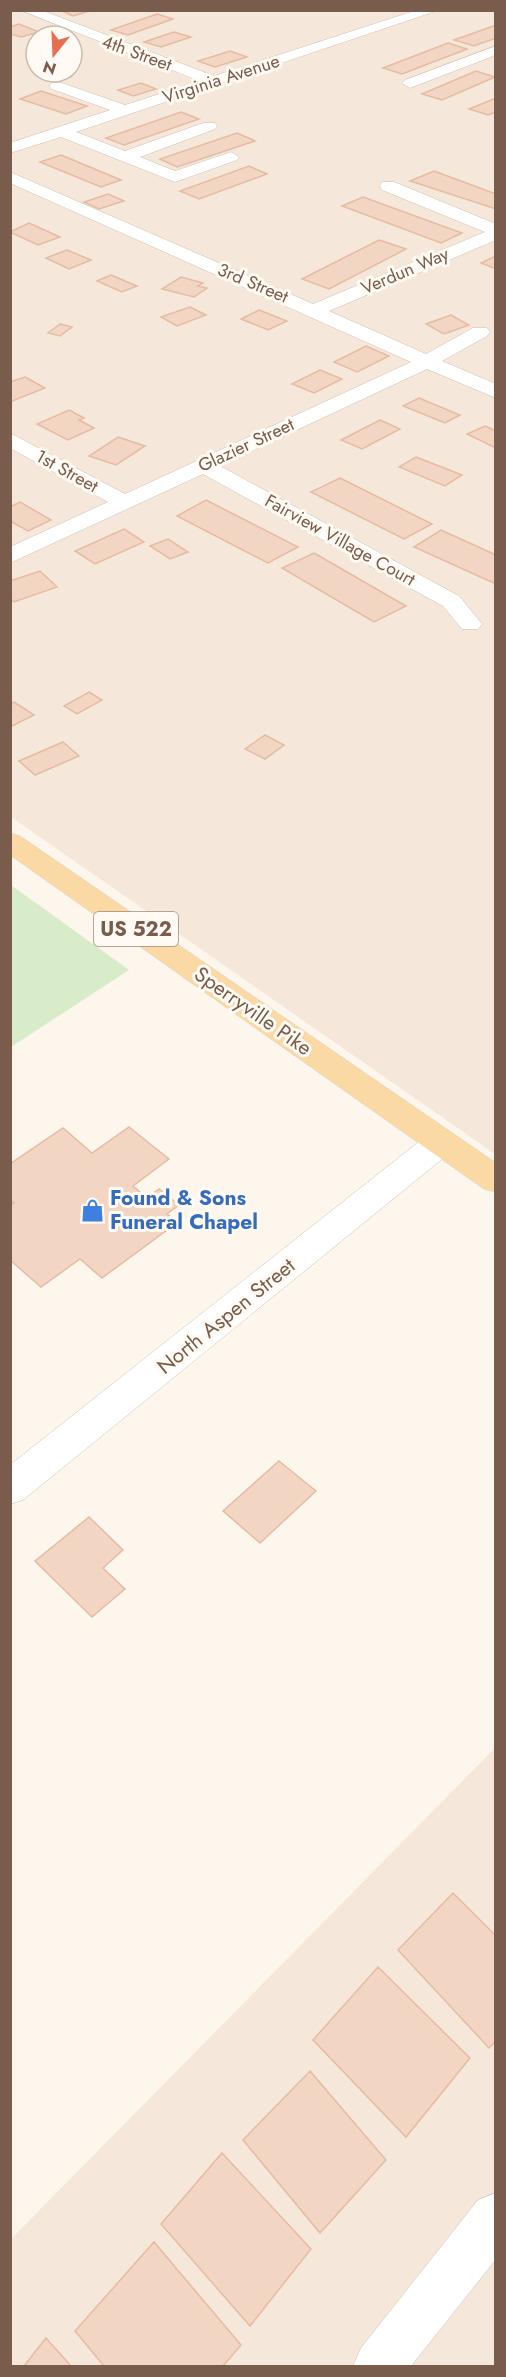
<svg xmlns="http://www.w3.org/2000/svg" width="506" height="2377" font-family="Jost,sans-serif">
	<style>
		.residential { fill: #f5e8da; fill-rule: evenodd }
		.green { fill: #d8ecc9 }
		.building { fill: #f3d5c3; stroke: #e6bba3; stroke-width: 1.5 }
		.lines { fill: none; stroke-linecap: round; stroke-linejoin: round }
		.minor-casing { stroke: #d1beb0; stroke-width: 1 }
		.major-casing { stroke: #dad1cd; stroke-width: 1 }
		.minor { fill: #fff; fill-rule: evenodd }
		.major { fill: #fbd9a5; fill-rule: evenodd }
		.labels { text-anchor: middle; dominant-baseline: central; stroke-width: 6; stroke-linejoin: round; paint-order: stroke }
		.far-street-label { font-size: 18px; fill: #7a5c4d; stroke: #fffaf3 }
		.shield { fill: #fffaf3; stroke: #a28b7f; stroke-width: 1.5 }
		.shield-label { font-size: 20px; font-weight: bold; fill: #7a5c4d }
		.street-label { font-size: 21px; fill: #7a5c4d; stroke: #fffaf3 }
		.shop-label { font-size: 21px; font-weight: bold; fill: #366cbe; stroke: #fffaf3; text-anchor: start }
	</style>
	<rect width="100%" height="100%" fill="#fdf6ec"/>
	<!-- residential -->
	<path class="residential" d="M11,10L495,11V1154L11,817ZM36,36H72V72H36Z
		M495,1748V2366H11L10,2240Z"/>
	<!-- green -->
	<path class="green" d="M11,885L129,970L11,1047Z"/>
	<!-- building -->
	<path class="building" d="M60,10H93L73,16Z
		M157,14L173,19L128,35L111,30Z
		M19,24L39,32L21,37L10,34V27Z
		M496,25V38L474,46L454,40Z
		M174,32L191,37L161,47L144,42Z
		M448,43L467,49L402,74L383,68Z
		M230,51L247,57L215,67L198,61Z
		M476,71L495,77L442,100L422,94Z
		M141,83L156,89L133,96L118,90Z
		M41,91L87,106L66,114L20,99Z
		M496,98V112L488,115L469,109Z
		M181,112L199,119L124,145L106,138Z
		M237,133L255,141L177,167L160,159Z
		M61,155L121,180L101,187L40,162Z
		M249,166L267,174L199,199L180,191Z
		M434,171L496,194V209L410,181Z
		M108,194L124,201L99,209L84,202Z
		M363,197L462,233L441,243L342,206Z
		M29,223L60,237L38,245L10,232Z
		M379,240L406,249L329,289L302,279Z
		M67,250L91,260L69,269L46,258Z
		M496,256V269L481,263Z
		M111,275L137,286L122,292L97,281Z
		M181,277L203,283L198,286L207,288L194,297L162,289Z
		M190,307L206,315L177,326L161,317Z
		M259,310L287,321L268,330L241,319Z
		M451,315L469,325L444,334L426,324Z
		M60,324L72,327L60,336L48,333Z
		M366,346L389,356L357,372L334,362Z
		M320,370L342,379L314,393L292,384Z
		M25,377L45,388L10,402V382Z
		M419,398L460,415L445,423L403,406Z
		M69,410L84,418L79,420L94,428L68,440L37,424Z
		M380,420L400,429L362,449L341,440Z
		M485,426L496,431V448L467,434Z
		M118,437L145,446L116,465L89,456Z
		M416,457L462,475L445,486L399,467Z
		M340,478L432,524L404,539L311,492Z
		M206,500L298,547L268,563L177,516Z
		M20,502L51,520L28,531L10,521V507Z
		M124,529L144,542L95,564L75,551Z
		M441,530L496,555V584L414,547Z
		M168,539L188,552L170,559L150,546Z
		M314,553L406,606L374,622L282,568Z
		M40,571L57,587L14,602L10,598V581Z
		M89,692L102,700L77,714L64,706Z
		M14,702L34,715L10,727V704Z
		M265,735L284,745L265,759L245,749Z
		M63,742L79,756L35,775L19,761Z
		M129,1127L169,1159L133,1186L147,1198L159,1189L179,1205L167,1214L178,1222L102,1278L80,1259L41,1287L10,1260V1206L14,1203L10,1201V1164L63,1128L92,1153Z
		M279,1461L316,1491L260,1543L223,1511Z
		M89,1517L123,1550L103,1568L125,1589L92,1617L35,1561Z
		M453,1893L496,1936V2041L489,2048L398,1950Z
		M378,1967L470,2058L406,2137L313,2040Z
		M310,2071L386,2160L320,2233L243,2140Z
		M222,2153L311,2249L250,2326L161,2224Z
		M154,2242L241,2345L223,2366H104L75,2331Z
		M46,2338L71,2366H24Z"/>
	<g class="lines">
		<defs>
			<path id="minor" d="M20,10H41L214,76L417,10H439L76,132L125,151L203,123H215L217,126L215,129L140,157L175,171L231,152L239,157L237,160L175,182L61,137L10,153V143L110,110L52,89L49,86L52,83H62L125,105L200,81Z
				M496,46V55L415,86L410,88L402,83L405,80Z
				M10,172L313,304L485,232L382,190L380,186L382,182H394L496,224V240L329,311L426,354L473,328H487L490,332L487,336L442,361L496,384V398L427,369L220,466L459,596L482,624L478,629H462L443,606L203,474L10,563V547L108,502L10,448V433L125,494L411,362L10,183Z
				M441,1130L452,1133L457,1142L452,1151L23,1500L10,1504V1465L430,1133Z
				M496,2193V2259L411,2366H353L361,2348L478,2200Z"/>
			<path id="major" d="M10,833L20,836L496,1163V1192L484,1189L10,855Z"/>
		</defs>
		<!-- minor casing -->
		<use href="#minor" class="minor-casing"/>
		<!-- major casing -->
		<use href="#major" class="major-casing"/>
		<!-- minor -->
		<use href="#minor" class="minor"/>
		<!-- major -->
		<use href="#major" class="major"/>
	</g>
	<!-- icons -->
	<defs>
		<symbol id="shop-bare" viewBox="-9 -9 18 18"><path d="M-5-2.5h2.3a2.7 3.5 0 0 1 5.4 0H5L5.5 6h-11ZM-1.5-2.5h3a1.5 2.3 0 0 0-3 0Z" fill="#3f7fe0" stroke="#fffaf3" stroke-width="2.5" paint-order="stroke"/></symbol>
	</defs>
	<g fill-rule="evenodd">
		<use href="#shop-bare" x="76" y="1194" width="33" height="33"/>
	</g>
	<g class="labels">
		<!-- far-street labels -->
		<g class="far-street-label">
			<text transform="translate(137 53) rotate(20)">4th Street</text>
			<text transform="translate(221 79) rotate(-18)">Virginia Avenue</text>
			<text transform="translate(405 271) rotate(-23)">Verdun Way</text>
			<text transform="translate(253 283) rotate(23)">3rd Street</text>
			<text transform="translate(246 445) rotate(-25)">Glazier Street</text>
			<text transform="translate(67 471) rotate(29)">1st Street</text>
			<text transform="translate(340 540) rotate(29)">Fairview Village Court</text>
		</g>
		<!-- shield labels -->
		<rect class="shield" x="94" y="912" width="84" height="34" rx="4.5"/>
		<g class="shield-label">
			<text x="136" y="929">US 522</text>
		</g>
		<!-- street labels -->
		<g class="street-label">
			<text transform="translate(253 1011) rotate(35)">Sperryville Pike</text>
			<text transform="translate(226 1316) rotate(-39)">North Aspen Street</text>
		</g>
		<!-- shop labels -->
		<g class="shop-label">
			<text x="110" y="1198">Found &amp; Sons<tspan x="110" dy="24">Funeral Chapel</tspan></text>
		</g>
	</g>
	<!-- border -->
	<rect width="506" height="2377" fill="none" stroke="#7a5c4d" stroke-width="24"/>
	<!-- north arrow -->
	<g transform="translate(54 54) rotate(198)"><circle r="28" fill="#fffaf3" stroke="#cabbb1" stroke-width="1.5"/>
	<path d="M0-4.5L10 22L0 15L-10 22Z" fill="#e76f51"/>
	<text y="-9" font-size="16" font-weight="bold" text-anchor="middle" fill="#7a5c4d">N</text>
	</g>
</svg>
